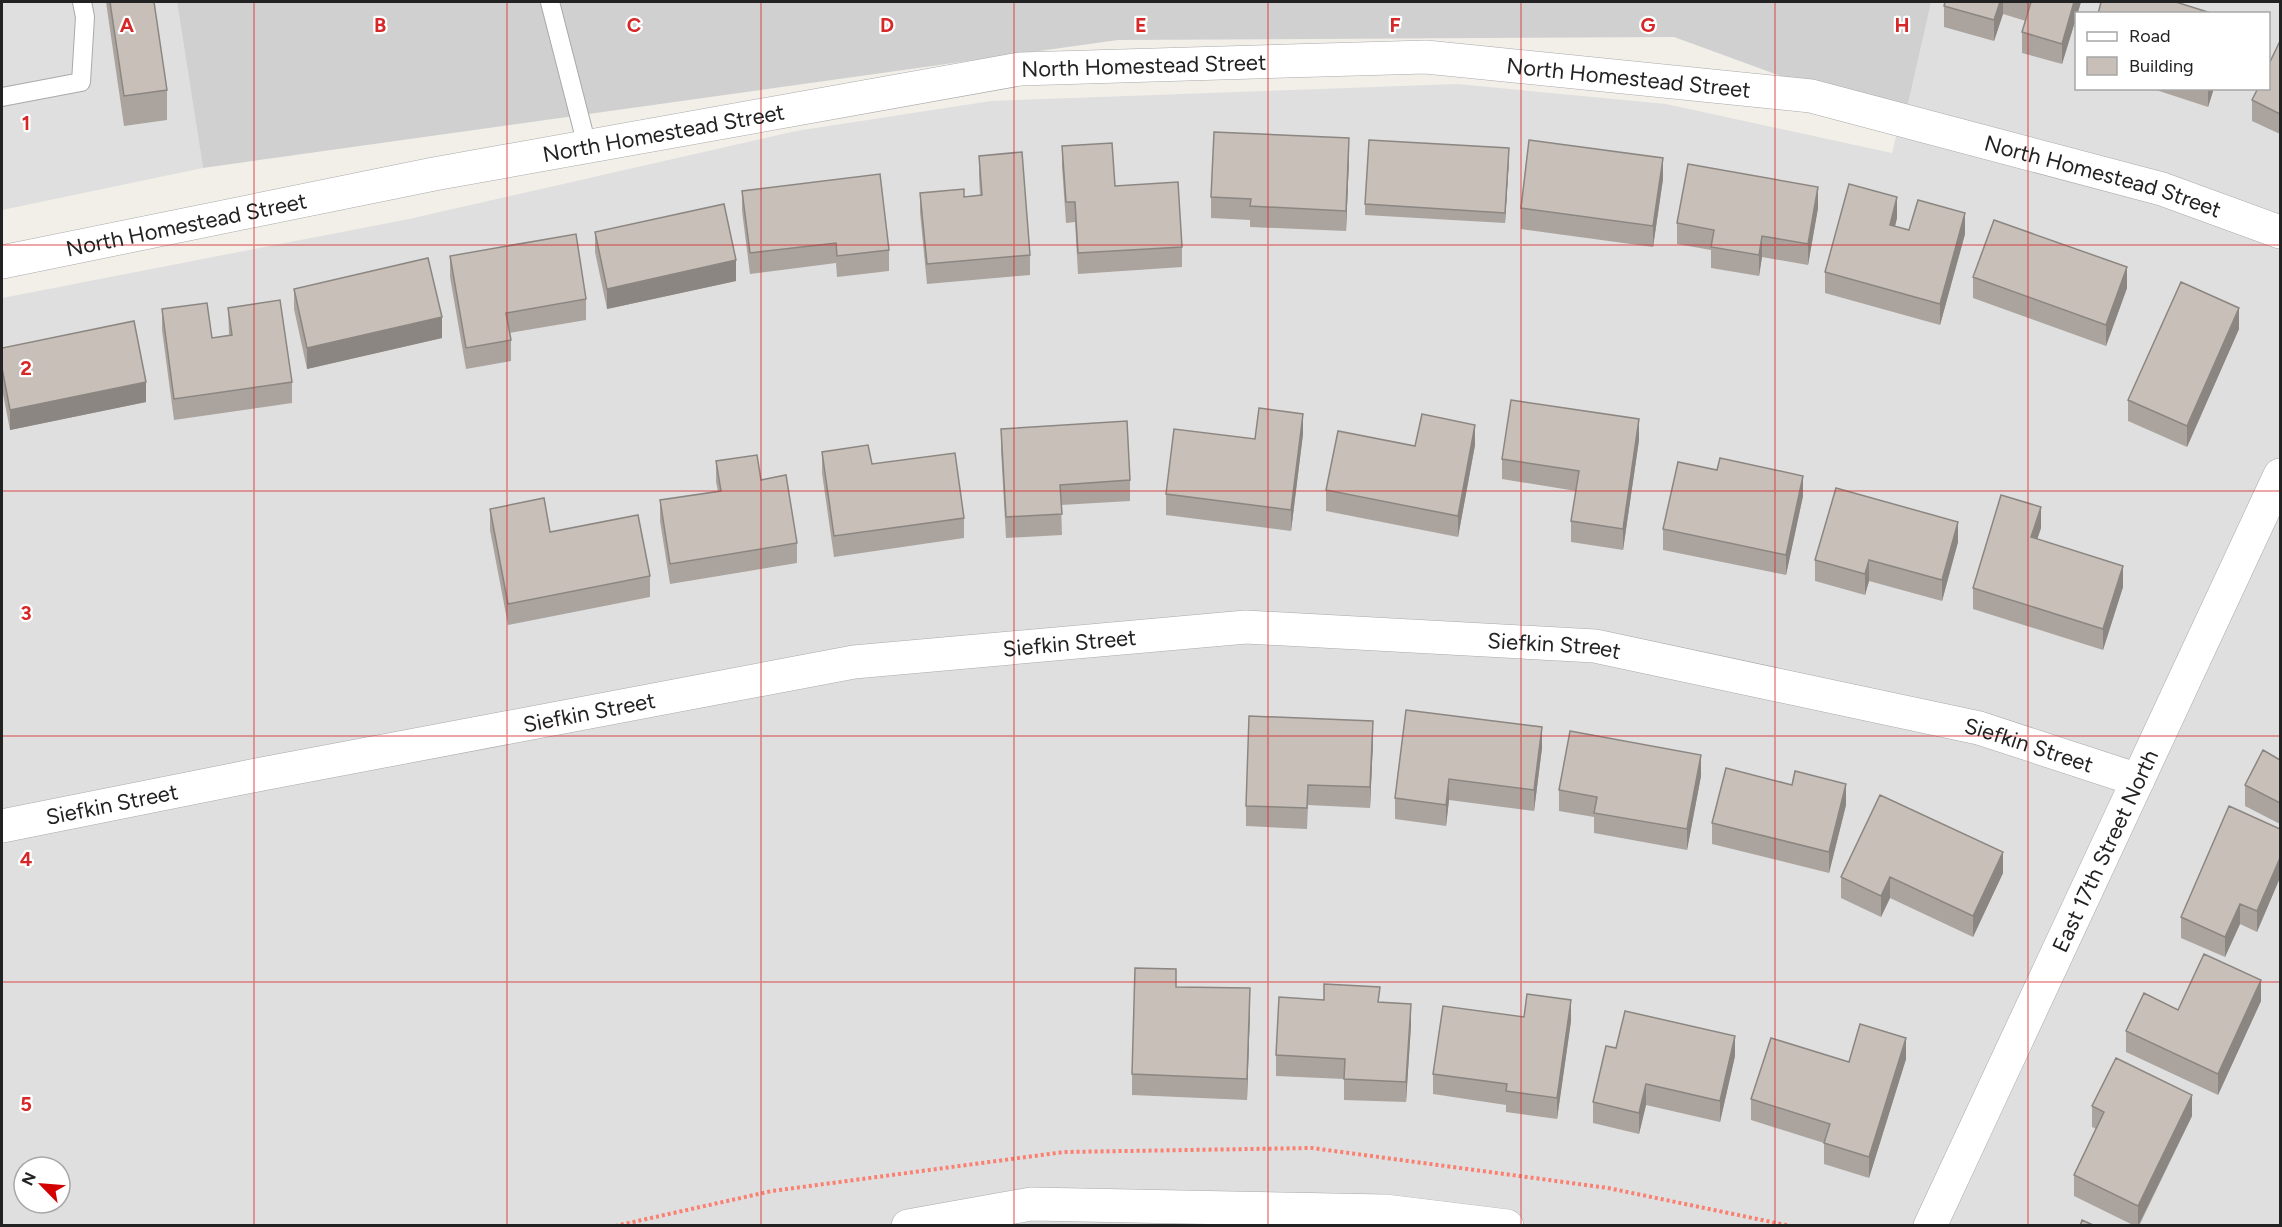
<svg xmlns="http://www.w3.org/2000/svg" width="2282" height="1227" font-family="Figtree,sans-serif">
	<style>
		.residential { fill: #e0dfdf; fill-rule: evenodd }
		.religious { fill: #d0d0d0 }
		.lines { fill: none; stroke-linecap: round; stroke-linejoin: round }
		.lane-casing { stroke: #a9a9a9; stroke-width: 20 }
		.street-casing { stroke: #a9a9a9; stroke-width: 34 }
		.path { stroke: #fa8072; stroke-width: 4; stroke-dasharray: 3 3; stroke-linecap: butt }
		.lane { stroke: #fff; stroke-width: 18 }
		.street { stroke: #fff; stroke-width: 33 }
		.wall { fill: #aba49e }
		.shaded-wall { fill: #8b8681 }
		.building { fill: #c7bfb8; stroke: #8b8681; stroke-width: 1.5 }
		.grid { fill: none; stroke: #d62828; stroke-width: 1.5; stroke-opacity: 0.55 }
		.labels { text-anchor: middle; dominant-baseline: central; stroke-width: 4.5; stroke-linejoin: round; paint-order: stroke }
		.street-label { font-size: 22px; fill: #222; stroke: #fff }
		.grid-label { font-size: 20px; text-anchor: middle; font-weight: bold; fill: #d62828; stroke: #fff; stroke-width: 4.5; stroke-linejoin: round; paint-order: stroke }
	</style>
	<rect width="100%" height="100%" fill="#f2efe9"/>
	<!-- residential -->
	<path class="residential" d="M2,2H177L203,168L2,210Z
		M1929,2H2280V1225L2,1226V298L409,219L796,131L991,101L1457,84L1666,104L1892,153ZM2076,14H2268V88H2076ZM24,1167H60V1203H24Z"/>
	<!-- religious -->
	<path class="religious" d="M177,2H1931L1904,121L1674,37L1118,40L203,168Z"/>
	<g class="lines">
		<defs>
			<path id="lane" d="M550,2L587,146
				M2,97L81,82L85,17L82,2"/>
			<g id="street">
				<path id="s1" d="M2,262L434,174L1020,69L1426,57L1811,96L2162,189L2280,232"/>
				<path id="s2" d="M2,826L262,774L854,662L1246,627L1595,646L1979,728L2138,780"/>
				<path d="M908,1226L1031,1204L1385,1211L1507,1226"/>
				<path id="s3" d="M1930,1226L2280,475"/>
			</g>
		</defs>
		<!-- lane casing -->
		<use href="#lane" class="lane-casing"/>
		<!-- street casing -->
		<use href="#street" class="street-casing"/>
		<!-- path -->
		<path class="path" d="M615,1226L772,1191L1064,1152L1312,1148L1608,1188L1791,1226"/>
		<!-- lane -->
		<use href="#lane" class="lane"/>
		<!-- street -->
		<use href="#street" class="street"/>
	</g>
	<!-- wall -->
	<path class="wall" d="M106,2H154L167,90V120L124,126Z
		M1945,2H2081L2062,64L2022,53V32L2026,21L2003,14L1994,41L1944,27V6Z
		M2280,41V134L2252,121V100Z
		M2150,88H2214L2208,107Z
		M1062,146L1115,186L1182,247V267L1078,274L1075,222L1066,223L1062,167Z
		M979,156L1030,255V275L927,284L920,213V193L964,197L980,195L979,177Z
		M1349,159L1346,231L1250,227V220L1211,218V197Z
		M1509,159L1505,223L1365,215V204Z
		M1663,179L1653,247L1521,229V208Z
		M742,191L889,250V271L837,277L836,263L750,274L742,211Z
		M1818,208L1808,265L1762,257L1759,276L1711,268V250L1677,244V223Z
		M1897,218L1895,226L1909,230L1965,234L1940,325L1825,293V272Z
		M595,232L736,281L607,309L595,252Z
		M450,256L586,299V320L509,333L511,340V361L466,369L450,277Z
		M1973,277L2127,288L2106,346L1973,298Z
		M294,289L442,338L307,369L294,309Z
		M228,308L292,382V403L174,420L162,330V309L212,338L229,335Z
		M2239,329L2187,447L2128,421V400Z
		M2,348L146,402L10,430L2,389Z
		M1001,429L1130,480V501L1061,505L1062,535L1006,538L1001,450Z
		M1303,434L1291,531L1166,515V494L1255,439Z
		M1639,440L1623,550L1571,542V521L1576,491L1502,479V459Z
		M1475,445L1458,537L1326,511V490L1415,446Z
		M822,452L872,464L964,518V538L834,557L822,473Z
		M716,461L761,480L797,543V563L670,584L660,521V500L718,491L716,482Z
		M1717,470L1803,496L1786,575L1663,550V529Z
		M490,509L550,532L650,576V597L508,625L490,530Z
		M2041,528L2037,539L2123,587L2103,650L1973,609V588Z
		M1958,542L1942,601L1869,581L1865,595L1815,581V560Z
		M1373,742L1370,808L1308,805L1307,829L1246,826V806Z
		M1542,748L1534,811L1449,800L1446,826L1395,819V798Z
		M2280,760V824L2245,806V785Z
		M1701,776L1687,850L1594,833V817L1559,811V790Z
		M1846,805L1829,873L1712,844V823Z
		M2280,829L2257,932L2240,924L2225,957L2181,938V917Z
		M2003,873L1973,937L1890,898L1881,917L1841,898V877Z
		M2261,1001L2218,1095L2126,1052V1031L2178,1010Z
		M1380,1002L1411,1025L1406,1102L1344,1100V1079L1276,1076V1055Z
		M1250,1009L1247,1100L1132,1095V1074Z
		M1524,1017L1571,1021L1557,1119L1506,1112V1105L1433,1094V1074Z
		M1616,1048L1735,1056L1720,1122L1646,1105L1639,1134L1593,1123V1102Z
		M1906,1059L1869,1178L1824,1164V1143L1751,1120V1099L1849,1062Z
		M2092,1106L2192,1116L2139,1226H2135L2074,1196V1175L2096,1129L2092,1127Z"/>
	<!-- shaded-wall -->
	<path class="shaded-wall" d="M2000,2H2003V14L1994,41V20Z
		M2074,2H2081L2062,64V44Z
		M2208,88H2214L2208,107Z
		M1349,138V159L1346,231V211Z
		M1509,148V159L1505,223V213Z
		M1663,158V179L1653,247V226Z
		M1818,187V208L1808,265V244Z
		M1897,197V218L1890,246V225Z
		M1965,213V234L1940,325V304Z
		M1762,236V257L1759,276V255Z
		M736,260V281L607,309V289Z
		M2127,267V288L2106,346V325Z
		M2239,308V329L2187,447V426Z
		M442,317V338L307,369V348Z
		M146,382V402L10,430V410Z
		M1303,414V434L1291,531V510Z
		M1639,419V440L1623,550V529Z
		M1475,425V445L1458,537V516Z
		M1803,476V496L1786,575V555Z
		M2041,507V528L2031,558V537Z
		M1958,522V542L1942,601V580Z
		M1869,560V581L1865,595V574Z
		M2123,566V587L2103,650V629Z
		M1373,721V742L1370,808V787Z
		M1542,727V748L1534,811V790Z
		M1701,755V776L1687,850V829Z
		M1449,779V800L1446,826V805Z
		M1846,784V805L1829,873V852Z
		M2003,852V873L1973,937V916Z
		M2280,858V878L2257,932V911Z
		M1890,877V898L1881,917V896Z
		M2240,904V924L2225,957V937Z
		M2261,980V1001L2218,1095V1074Z
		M1250,988V1009L1247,1100V1079Z
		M1571,1000V1021L1557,1119V1098Z
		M1411,1004V1025L1406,1102V1082Z
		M1735,1036V1056L1720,1122V1101Z
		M1906,1038V1059L1869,1178V1157Z
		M1646,1084V1105L1639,1134V1113Z
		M2192,1095V1116L2138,1226V1206Z"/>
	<!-- building -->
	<path class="building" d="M110,2H154L167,90L124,96Z
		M1945,2H2000L1994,20L1944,6Z
		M2030,2H2074L2062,44L2022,32L2031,2Z
		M2101,2H2176L2214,14H2098Z
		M2280,41V114L2252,100L2258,88H2268V66Z
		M1214,132L1349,138L1346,211L1250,206L1251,199L1211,197Z
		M1369,140L1509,148L1505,213L1365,204Z
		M1529,140L1663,158L1653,226L1521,208Z
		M1112,143L1115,186L1178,182L1182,247L1078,253L1075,202H1066L1062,146Z
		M1022,152L1030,255L927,264L920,193L964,189V197L982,195L979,156Z
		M1688,164L1818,187L1808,244L1762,236L1759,255L1711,247L1714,230L1677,223Z
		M880,174L889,250L837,256L836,243L750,253L742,191Z
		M1849,184L1897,197L1890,225L1909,230L1918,200L1965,213L1940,304L1825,272Z
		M724,204L736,260L607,289L595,232Z
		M1994,220L2127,267L2106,325L1973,277Z
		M576,234L586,299L506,313L511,340L466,348L450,256Z
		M428,258L442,317L307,348L294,289Z
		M2181,282L2239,308L2187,426L2128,400Z
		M280,300L292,382L174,399L162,309L207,303L212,338L232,335L228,308Z
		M134,321L146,382L10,410L2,368V348Z
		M1511,400L1639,419L1623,529L1571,521L1579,471L1502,459Z
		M1259,408L1303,414L1291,510L1166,494L1174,429L1255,439Z
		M1422,414L1475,425L1458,516L1326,490L1338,431L1415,446Z
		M1127,421L1130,480L1060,485L1062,514L1006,517L1001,429Z
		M868,445L872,464L955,453L964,518L834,536L822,452Z
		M757,455L761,480L786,475L797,543L670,564L660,500L721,491L716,461Z
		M1720,458L1803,476L1786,555L1663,529L1678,462L1717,470Z
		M1836,488L1958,522L1942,580L1869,560L1865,574L1815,560Z
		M2001,495L2041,507L2031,537L2123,566L2103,629L1973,588Z
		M544,498L550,532L638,515L650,576L508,604L490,509Z
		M1406,710L1542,727L1534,790L1449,779L1446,805L1395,798Z
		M1249,716L1373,721L1370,787L1308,785L1307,808L1246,806Z
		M1570,731L1701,755L1687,829L1594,813L1597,797L1559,790Z
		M2263,750L2280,760V803L2245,785Z
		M1726,768L1792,785L1795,771L1846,784L1829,852L1712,823Z
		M1880,795L2003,852L1973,916L1890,877L1881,896L1841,877Z
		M2229,806L2280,829V858L2257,911L2240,904L2225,937L2181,917Z
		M2204,954L2261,980L2218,1074L2126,1031L2144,993L2178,1010Z
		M1135,968L1176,969V987L1250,988L1247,1079L1132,1074Z
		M1324,984L1380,987L1378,1002L1411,1004L1406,1082L1344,1079L1345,1059L1276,1055L1279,997L1324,1000Z
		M1527,994L1571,1000L1557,1098L1506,1091L1507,1084L1433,1074L1443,1006L1524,1017Z
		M1625,1011L1735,1036L1720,1101L1646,1084L1639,1113L1593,1102L1606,1046L1616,1048Z
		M1860,1024L1906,1038L1869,1157L1824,1143L1830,1124L1751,1099L1771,1038L1849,1062Z
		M2116,1058L2192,1095L2138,1206L2074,1175L2104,1112L2092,1106Z
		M2082,1220L2095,1226H2080Z"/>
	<!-- grid -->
	<path class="grid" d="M254,2V1226M507,2V1226M761,2V1226M1014,2V1226M1268,2V1226M1521,2V1226M1775,2V1226M2028,2V1226M2,245H2280M2,491H2280M2,736H2280M2,982H2280"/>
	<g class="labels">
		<!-- street labels -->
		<g class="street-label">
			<text stroke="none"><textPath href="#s1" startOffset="1160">North Homestead Street</textPath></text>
			<text stroke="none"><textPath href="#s1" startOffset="1646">North Homestead Street</textPath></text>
			<text stroke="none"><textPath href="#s1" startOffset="674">North Homestead Street</textPath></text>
			<text stroke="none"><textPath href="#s1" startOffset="2132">North Homestead Street</textPath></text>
			<text stroke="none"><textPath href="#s1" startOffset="188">North Homestead Street</textPath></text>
			<text stroke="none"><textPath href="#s2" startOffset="1084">Siefkin Street</textPath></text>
			<text stroke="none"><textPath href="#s2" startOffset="1570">Siefkin Street</textPath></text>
			<text stroke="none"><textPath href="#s2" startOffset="598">Siefkin Street</textPath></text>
			<text stroke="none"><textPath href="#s2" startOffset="2056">Siefkin Street</textPath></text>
			<text stroke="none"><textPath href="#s2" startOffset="112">Siefkin Street</textPath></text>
			<text stroke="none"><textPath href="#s3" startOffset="414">East 17th Street North</textPath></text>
		</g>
	</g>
	<g class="grid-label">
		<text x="127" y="32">A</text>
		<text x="380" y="32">B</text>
		<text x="634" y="32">C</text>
		<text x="887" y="32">D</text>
		<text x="1141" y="32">E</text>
		<text x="1395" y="32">F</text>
		<text x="1648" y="32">G</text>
		<text x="1902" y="32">H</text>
		<text x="26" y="130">1</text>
		<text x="26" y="375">2</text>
		<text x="26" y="620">3</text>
		<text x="26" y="866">4</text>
		<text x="26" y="1111">5</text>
	</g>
	<!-- border -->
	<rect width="2282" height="1227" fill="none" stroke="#222222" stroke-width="6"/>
	<!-- legend -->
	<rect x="2075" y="12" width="195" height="78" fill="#ffffff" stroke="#a7a7a7" stroke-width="1.5"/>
	<rect x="2087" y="32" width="30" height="9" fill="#ffffff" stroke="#a7a7a7" stroke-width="1.5"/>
	<text x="2129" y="42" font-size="18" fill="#222222">Road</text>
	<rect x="2087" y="57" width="30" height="18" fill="#c7bfb8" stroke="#a7a7a7" stroke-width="1.5"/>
	<text x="2129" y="72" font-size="18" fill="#222222">Building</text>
	<!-- north arrow -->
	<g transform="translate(42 1185) rotate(295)"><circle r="28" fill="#ffffff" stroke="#a7a7a7" stroke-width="1.5"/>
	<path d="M0-4.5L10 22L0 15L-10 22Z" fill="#d40000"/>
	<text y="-9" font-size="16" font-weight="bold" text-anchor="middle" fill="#222222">N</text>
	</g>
</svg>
